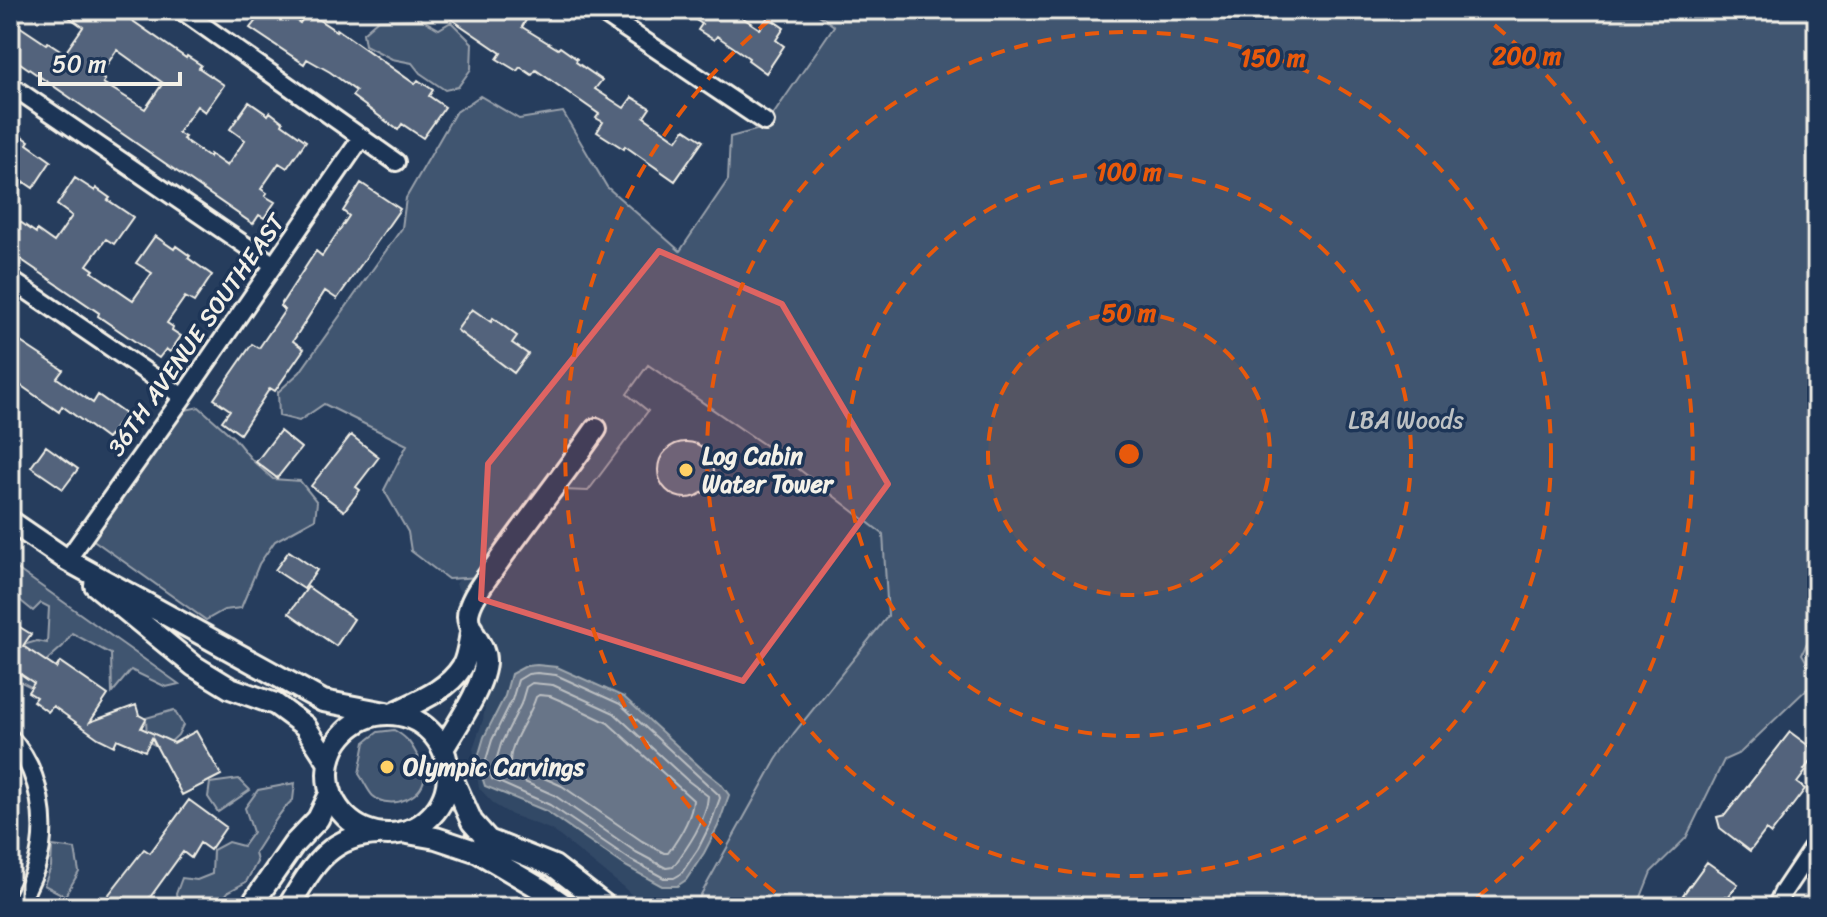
<svg xmlns="http://www.w3.org/2000/svg" width="1827" height="917" font-family="Sriracha,sans-serif">
	<style>
		.built { fill: #334966 }
		.green { fill: #40546f; stroke: #9aa2ac; stroke-width: 2 }
		.water { fill: #677588; stroke: #9fa7ae; stroke-width: 2 }
		.lines { fill: none; stroke-linecap: round; stroke-linejoin: round }
		.shore { stroke: #bcbfc2; stroke-width: 2 }
		.building { fill: #52647b; stroke: #f4f1e8; stroke-width: 2; fill-rule: evenodd }
		.minor-casing { stroke: #f4f1e8; stroke-width: 22 }
		.tertiary-casing { stroke: #f4f1e8; stroke-width: 26 }
		.minor { stroke: #1d3557; stroke-width: 16 }
		.tertiary { stroke: #1d3557; stroke-width: 20 }
		.marked { fill: #df6462; fill-opacity: 0.2; stroke: #df6462; stroke-width: 6; stroke-linejoin: round }
		.ring { fill: none; stroke: #e8590c; stroke-width: 4; stroke-dasharray: 14 10 }
		.poi-dot { fill: #ffd166; stroke: #1d3557; stroke-width: 3 }
		.labels { text-anchor: middle; dominant-baseline: central; stroke-width: 7; stroke-linejoin: round; paint-order: stroke }
		.street-label { font-size: 24px; fill: #f4f1e8; stroke: #1d3557 }
		.park-label { font-size: 24px; fill: #bec2c4; stroke: #1d3557 }
		.poi-label { font-size: 24px; font-weight: bold; fill: #f4f1e8; stroke: #1d3557; text-anchor: start }
		.centre { fill: #e8590c; stroke: #1d3557; stroke-width: 4 }
		.ring-label { font-size: 24px; text-anchor: middle; font-weight: bold; fill: #e8590c; stroke: #1d3557; stroke-width: 7; stroke-linejoin: round; paint-order: stroke }
	</style>
	<rect width="100%" height="100%" fill="#263d5d"/>
	<filter id="ink" filterUnits="userSpaceOnUse"><feTurbulence type="fractalNoise" baseFrequency=".0125" numOctaves="2"/><feDisplacementMap in="SourceGraphic" scale="16" xChannelSelector="R" yChannelSelector="G"/><feConvolveMatrix kernelMatrix="1 2 1 2 8 2 1 2 1" color-interpolation-filters="sRGB"/></filter>
	<g filter="url(#ink)">
		<!-- built -->
		<path class="built" d="M624,337L940,551L698,907H645L622,886L552,830L512,815L495,805L479,788L473,748L483,720L492,660L456,584Z"/>
		<!-- green -->
		<path class="green" d="M812,10H1817V636H1810L1802,654L1813,673L1811,685L1740,753L1724,760L1686,838L1651,872L1639,902L1627,907H694L776,760L794,733L888,616L883,534L791,463L648,365L627,394L648,411L588,491L535,489L480,577L448,579L411,551L408,532L384,490L407,445L324,404L299,421L279,416L278,392L300,372L402,228L406,198L455,113L480,96L519,119L563,112L607,187L680,251L728,180L730,137L764,128L834,26Z
			M421,19L439,29L451,22L472,43L471,69L458,87L445,90L420,73L412,63L392,59L365,45L363,33L378,20Z
			M199,407L234,438L252,460L273,479L300,481L317,502L315,519L275,541L259,564L241,608L224,610L206,620L85,534L172,413Z
			M10,564L179,684L166,687L131,670L112,693L111,654L72,633L63,646L45,662L43,682L31,687L17,680L23,645L37,641L47,643L49,607L41,603L33,611L10,592Z
			M174,710L183,725L178,735L163,749L147,741L146,718Z
			M394,730C406,737 410,742 416,753C419,758 424,765 424,771C429,796 391,812 373,796C368,791 364,781 359,774L365,742L378,732Z
			M239,779L250,790L218,812L208,797L210,783Z
			M295,783L293,800C280,809 265,838 255,852L257,862L246,882L228,892L217,907H181L176,894L182,878L197,880L212,874L213,850L228,842L243,846L253,832L245,808L258,790Z
			M52,846L75,849L79,872L65,896L44,885L51,867Z"/>
		<!-- water -->
		<path class="water" d="M537,665L557,667L624,697L700,767L720,783L729,795L718,826L704,853L686,880L677,886H662L627,867L546,811L485,786L477,761L484,737L505,696L511,674L526,666Z"/>
		<g class="lines">
			<!-- shore -->
			<path class="shore" d="M537,673L556,675L620,704L719,795L720,798L711,823L698,849L681,874L674,878H664L631,860L550,805L492,779L486,760L492,740L512,700L518,680L528,674Z
				M532,683L553,685L614,713L687,780L708,796C707,820 687,848 673,867L666,868L636,852L554,795L500,771L496,761L501,744L521,704L526,687Z
				M539,695L550,696L564,702L608,723L693,800C692,818 679,838 668,853H664L642,841L562,786L510,763C510,740 529,720 536,697Z"/>
		</g>
		<!-- building -->
		<path class="building" d="M59,10H117L186,58L187,56L201,65L199,68L224,85L205,112L197,106L178,133L185,137L183,139L209,157L210,154L227,166L245,140L230,129L249,102L268,115L270,112L283,122L282,124L306,141L287,168L279,163L261,189L267,193L265,196L275,202L264,218L259,215L253,224L10,56V20L46,44L48,42L65,53L83,27ZM117,50L163,83L145,109L103,83L105,80L99,76Z
			M243,10H281L300,23L307,12L336,31L337,29L415,84L418,80L433,90L429,96L445,107L423,138L402,124L398,130L352,96L356,91L330,72L307,59L304,64L250,28L257,19Z
			M438,10H493L505,18L510,10L526,20L522,27L558,49L560,47L577,59L576,62L602,80L595,89L624,108L632,97L650,108L644,117L677,140L685,129L703,141L675,181L625,146L624,149L597,132L603,122L596,118L599,114L536,70L532,75L520,67L517,71L497,59L501,53Z
			M680,10H731L760,29L768,17L784,28L776,40L784,46L766,73L748,60L749,58L717,36L714,40L698,30L702,24Z
			M10,128L29,141L27,144L51,161L33,188L24,182L10,202Z
			M75,178L95,191L96,188L110,198L108,200L133,217L114,244L106,239L87,265L94,270L92,272L133,300L152,273L136,263L155,236L174,249L176,246L190,256L188,258L212,275L194,302L185,297L167,323L173,327L172,330L181,336L170,352L166,349L159,358L98,316L99,313L10,252V215L36,233L37,230L54,242L72,216L57,205Z
			M361,183L400,209L337,299L325,291L293,341L304,349L275,391L270,388L240,434L222,421L230,410L214,399L252,344L259,348L285,310L280,306L316,251L322,256L349,216L343,211Z
			M472,309L491,322L493,318L517,336L512,343L528,354L514,373L457,330Z
			M10,335L63,370L57,378L93,403L98,395L125,414L107,439L62,406L59,412L10,378Z
			M280,431L301,448L277,478L256,462Z
			M351,435L379,457L356,487L360,490L344,511L311,486Z
			M658 470a28 28 0 1 1 56 0a28 28 0 1 1-56 0Z
			M46,446L78,469L63,489L31,467Z
			M289,551L317,570L304,589L275,570Z
			M308,587L354,619L336,646L289,613Z
			M10,621L31,634L23,646L56,668L60,662L108,695L90,722L136,705L139,715L146,719L141,728L174,743L196,731L221,775L182,795L152,738L145,751L117,739L114,746L98,738L53,706L48,712L33,701L36,697L28,692L34,683L10,667Z
			M1790,732L1817,752L1804,770L1806,771L1797,783L1805,789L1771,834L1766,830L1750,851L1720,828L1717,817L1725,815Z
			M189,800L226,827L210,850L200,843L191,858L183,852L143,907H99L144,849L150,853Z
			M1707,862L1738,884L1728,897L1726,896L1719,904L1717,903L1714,907H1677L1685,896L1683,895Z"/>
		<g class="lines">
			<defs>
				<path id="minor" d="M181,10L396,162
					M598,10L765,122
					M10,85L274,265
					M10,279L183,397
					M67,560L183,397L362,137
					M10,738C40,769 50,826 36,867C31,881 24,894 18,907
					M1776,907L1783,892L1817,841"/>
				<path id="tertiary" d="M10,521L67,560L323,701L386,713
					M95,585L194,666L230,688L275,704L305,726L329,763
					M392,714C416,702 447,691 462,667C468,657 469,641 472,629
					M328 774a60 60 0 1 1 120 0a60 60 0 1 1-120 0Z
					M443,749C455,728 485,685 485,661C486,644 463,628 469,610C473,593 491,573 501,558C532,515 565,473 596,429
					M448,769L472,822L488,840L554,866L607,907
					M402,832L436,838L478,852L541,889L567,907
					M250,907L294,844L318,819L331,792
					M288,907C312,868 328,835 379,834"/>
			</defs>
			<!-- minor casing -->
			<use href="#minor" class="minor-casing"/>
			<!-- tertiary casing -->
			<use href="#tertiary" class="tertiary-casing"/>
			<!-- minor -->
			<use href="#minor" class="minor"/>
			<!-- tertiary -->
			<use href="#tertiary" class="tertiary"/>
		</g>
	</g>
	<!-- marked area -->
	<path class="marked" d="M659,251L782,304L888,484L743,681L481,599L488,464Z"/>
	<!-- distance rings -->
	<circle cx="1129" cy="454" r="141" fill="#e8590c" fill-opacity=".12"/>
	<g class="ring">
		<circle cx="1129" cy="454" r="141"/>
		<circle cx="1129" cy="454" r="282"/>
		<circle cx="1129" cy="454" r="422"/>
		<path d="M794 907A563 563 0 0 1 782 10M1476 10A563 563 0 0 1 1464 907"/>
	</g>
	<!-- markers -->
	<g class="poi-dot">
		<circle cx="686" cy="470" r="8"/>
		<circle cx="387" cy="767" r="8"/>
	</g>
	<g class="labels">
		<!-- street labels -->
		<g class="street-label">
			<text transform="translate(196 335) rotate(-55)">36TH AVENUE SOUTHEAST</text>
		</g>
		<!-- park labels -->
		<g class="park-label">
			<text x="1406" y="420">LBA Woods</text>
		</g>
		<!-- poi labels -->
		<g class="poi-label">
			<text x="702" y="456">Log Cabin<tspan x="702" dy="28">Water Tower</tspan></text>
			<text x="403" y="767">Olympic Carvings</text>
		</g>
	</g>
	<circle cx="1129" cy="454" r="12" class="centre"/>
	<g class="ring-label">
		<text x="1527" y="64">200 m</text>
		<text x="1273" y="66">150 m</text>
		<text x="1129" y="180">100 m</text>
		<text x="1129" y="321">50 m</text>
	</g>
	<!-- margin -->
	<rect width="1827" height="917" fill="none" stroke="#1d3557" stroke-width="40"/>
	<rect x="20" y="20" width="1787" height="877" fill="none" stroke="#f4f1e8" stroke-width="3" filter="url(#ink)"/>
	<!-- scale -->
	<path d="M40 72v12h140v-12" fill="none" stroke="#f4f1e8" stroke-width="4"/>
	<text x="52" y="72" font-size="24" fill="#f4f1e8" stroke="#1d3557" stroke-width="6" paint-order="stroke">50 m</text>
</svg>
